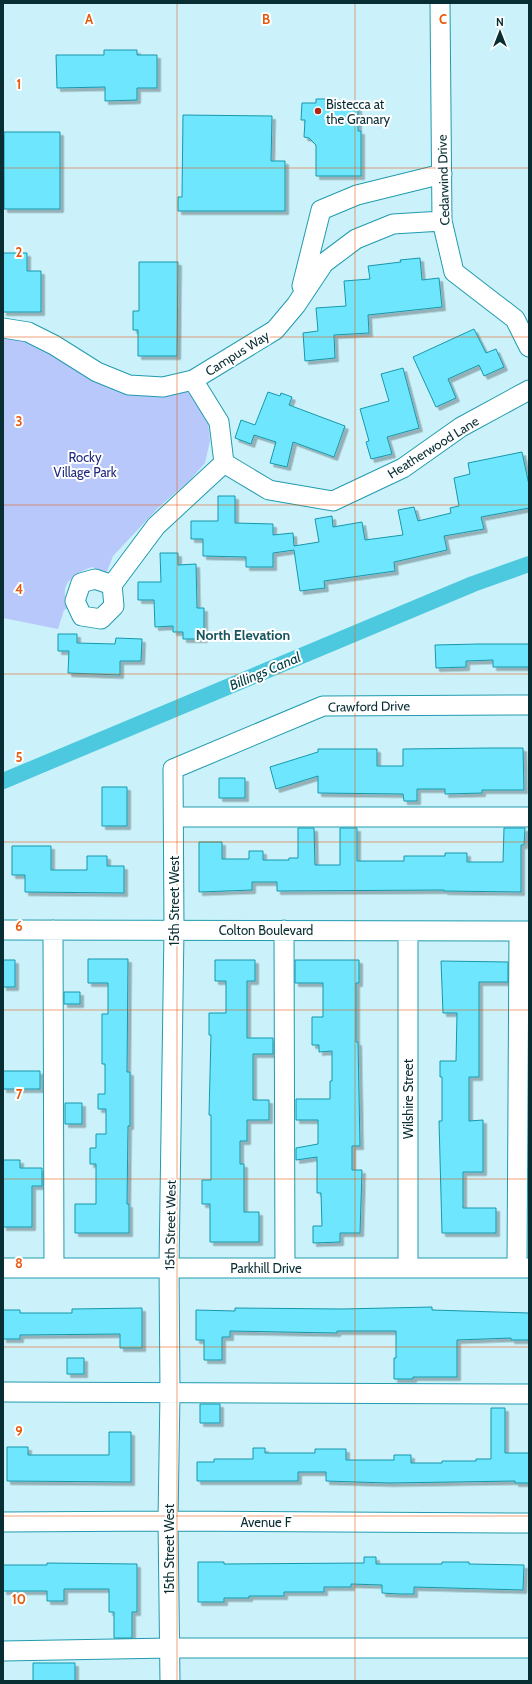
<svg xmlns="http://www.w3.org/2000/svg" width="532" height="1684" font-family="Cabin,sans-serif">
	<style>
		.green { fill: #b9c8fa }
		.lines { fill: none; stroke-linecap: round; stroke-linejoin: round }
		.canal { stroke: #4cc9df; stroke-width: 16 }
		.building { fill: #6ee7fe; stroke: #1797ab; filter: url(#shadow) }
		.minor-casing { stroke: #209baf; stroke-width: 21 }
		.minor { stroke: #fff; stroke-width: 19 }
		.grid { fill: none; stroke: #e8590c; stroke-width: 1; stroke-opacity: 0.55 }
		.poi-dot { fill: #b12410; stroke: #fff; stroke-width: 1.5 }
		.labels { text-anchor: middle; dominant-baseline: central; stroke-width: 4; stroke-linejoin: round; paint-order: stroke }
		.poi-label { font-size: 13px; fill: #082d33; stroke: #fff; text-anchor: start }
		.street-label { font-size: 13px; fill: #082d33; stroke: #fff }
		.park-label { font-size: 13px; fill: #202a80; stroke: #fff }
		.neighbourhood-label { font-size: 14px; font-weight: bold; fill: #18555f; stroke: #fff }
		.water-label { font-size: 14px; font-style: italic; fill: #06414a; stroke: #fff }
		.grid-label { font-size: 13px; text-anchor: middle; font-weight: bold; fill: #e8590c; stroke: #fff; stroke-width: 4; stroke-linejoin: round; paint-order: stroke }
	</style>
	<defs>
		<filter id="shadow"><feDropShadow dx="3.5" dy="3.5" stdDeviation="0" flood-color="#0004"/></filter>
	</defs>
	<rect width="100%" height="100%" fill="#cbf2fa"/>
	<!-- green -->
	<path class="green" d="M3,336L34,342L67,361L185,391L189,393L208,419L210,441L205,463L190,480L159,507L113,556L106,574L92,567C73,574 56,585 70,607L64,610L58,629L3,618Z"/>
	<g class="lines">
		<!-- canal -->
		<path class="canal" d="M3,781L473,584L529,564"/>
	</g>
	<!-- building -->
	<path class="building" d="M104,50H137V55H157V88H137V100L105,101V87L57,88L56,55H104Z
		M316,99H329V103H358V131H361V176H316V145L309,138L304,137L305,120H301L302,103H316Z
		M183,115L272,116L271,161H285V211H178V197H182Z
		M4,132H60V209H4Z
		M3,253H27V271H41V312H3Z
		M420,258L422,280L439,278L442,307L368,315L369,333L334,335L335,358L305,361L303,333L318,331L316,308L346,306L344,281L370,279L368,266L401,262L400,260Z
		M139,262H178L177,356H138V330H133V311H139Z
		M474,329L486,353L496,349L504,367L484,376L479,365L448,379L456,398L436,407L413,357Z
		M403,368L419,428L387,437L392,454L371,459L366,442L369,441L360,409L389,401L381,374Z
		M268,392L280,396L281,393L292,397L289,405L345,426L334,457L293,442L287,467L270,463L276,442L254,435L251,444L235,438L241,420L255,425Z
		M522,452L529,485V508L481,517L484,529L444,536L447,550L394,562L395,571L324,581L325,588L300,591L294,550L273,553V567H246V557L203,556V539H191V521H218V496H235V523L273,524V535L293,533L294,546L319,542L315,519L332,516L333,527L362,522L365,540L403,535L398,510L414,507L418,521L451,513L450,508L459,506L454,478L470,474L468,463Z
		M160,553H178V565L196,564L197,608H204V639H183V632H173V626L155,627L154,600H138V582H161Z
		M58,634H77V643L115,644L116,638L142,639L141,661H120V675L68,673L69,651H58Z
		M478,644H529V667H493V660L466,661V667L436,668L435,645Z
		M490,748H523L524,790H482V793L445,794V789H417V801H404L403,794L318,793V776L276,789L270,767L318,752V749H377V766H403V749Z
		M219,778H245V798H219Z
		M102,787H127V826H102Z
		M298,828H314L315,865H340V828H357V861H404V856H445V853H467V862H503L504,828H525L524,845H521V892L444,891V890L277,891V882H252V890L199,892V842H222V859H249V851H263V860H289V858H298Z
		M12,846H51V870H87V856H107V866H124V893L25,892V875H12Z
		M88,959H128L127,1072H130V1126H128L127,1204H129V1233H75V1204H96V1164H90V1148H96V1134H106V1109H98V1094H105V1064H102V1014H108V983H88Z
		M3,960H15V987H3Z
		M215,960H255V981H247V1038H273V1054H253V1100H269V1120H247V1141H240V1164H244V1212H259V1242H210V1204H202V1180H211V1115H209L211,1035H209V1013H226V981H215Z
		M295,960H359V983H356V1042H358L360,1146H352V1170H362L360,1233H340V1242L313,1243V1226H322L321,1193H317V1157L296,1160V1148L318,1144V1120H296V1099H330V1081H332V1051L319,1052V1045H312V1017H323V983H295Z
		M441,961L508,962V982H479V1077H469V1121L483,1120V1172H463V1208H496V1233H442L439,1121H442V1077H440V1061H456L457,1013H443Z
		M64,992H80V1004H64Z
		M3,1071H40V1089H3Z
		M65,1103H82V1124H65Z
		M3,1160H20V1168H42V1186H32V1227H3Z
		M432,1307V1310L529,1313V1340H511V1338L457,1340V1377H413V1379H394V1358H396V1331H337V1333L230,1331V1337H222V1360H204V1340H196V1310L235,1311V1308L342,1309Z
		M142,1308V1348H120V1334L20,1335V1339H3V1310H20V1313H72V1309Z
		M67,1358H84V1374H67Z
		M200,1404H220V1423H200Z
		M491,1408H505V1453H529V1483H515V1481L389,1483L326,1481V1472H298V1481H197V1462H214V1459H253V1448H265V1453H315V1449H346V1460H394V1455H411V1463H442V1461H476V1459H491Z
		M109,1432H131V1482L7,1481V1447H28V1455H109Z
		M364,1557H376V1564H442V1562H469V1564L524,1565L523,1590L414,1587V1594H399L382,1593V1585L351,1584V1587H324V1592H284V1596H249V1598H224V1602H198V1562H224V1564L364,1563Z
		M47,1563L137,1564V1612H132V1638H114V1612H109V1589H64V1601H47V1591H3V1565H47Z
		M33,1663H75V1681H33Z"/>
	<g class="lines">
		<defs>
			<path id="minor" d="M440,3L442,221L454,272L515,319L529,347
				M302,286L321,210L357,195L442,174
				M3,328L28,332L54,345L97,372L129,385L163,387L193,380L275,330L296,305L324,263L356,239L393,224L442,221
				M224,463L269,490L333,501L403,468L461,427L529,390
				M112,585L95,579L81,583L75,601L82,616L101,619L114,606L112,585L156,526L224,463L219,422L193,380
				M174,817H529
				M3,930L529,931
				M53,930L54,1268
				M284,930L285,1268
				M408,931V1268
				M3,1268H529
				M517,1268L519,931
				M3,1392L529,1394
				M3,1522L168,1521L529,1523
				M3,1651L170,1648H529
				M170,1681L168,1521L170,1392L169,1267L174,930L173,769L323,706L529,705"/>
		</defs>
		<!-- minor casing -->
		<use href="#minor" class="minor-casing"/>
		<!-- minor -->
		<use href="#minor" class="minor"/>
	</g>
	<!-- grid -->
	<path class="grid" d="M177,3V1681M355,3V1681M3,168H529M3,337H529M3,505H529M3,674H529M3,842H529M3,1010H529M3,1179H529M3,1347H529M3,1516H529"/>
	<!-- markers -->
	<circle class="poi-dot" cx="318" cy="111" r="4"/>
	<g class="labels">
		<!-- poi labels -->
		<g class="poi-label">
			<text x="326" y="104">Bistecca at<tspan x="326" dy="15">the Granary</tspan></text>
		</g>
		<!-- street labels -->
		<g class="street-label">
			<text transform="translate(443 180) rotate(-92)">Cedarwind Drive</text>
			<text transform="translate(237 353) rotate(-32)">Campus Way</text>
			<text transform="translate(433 447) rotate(-32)">Heatherwood Lane</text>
			<text transform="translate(369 706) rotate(-1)">Crawford Drive</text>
			<text transform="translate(174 901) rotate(-90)">15th Street West</text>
			<text x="266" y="930">Colton Boulevard</text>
			<text transform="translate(408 1099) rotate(-90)">Wilshire Street</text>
			<text transform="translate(170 1225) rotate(-89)">15th Street West</text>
			<text x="266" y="1268">Parkhill Drive</text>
			<text x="266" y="1522">Avenue F</text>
			<text transform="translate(169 1549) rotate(-90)">15th Street West</text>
		</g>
		<!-- park labels -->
		<g class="park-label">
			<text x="85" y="457">Rocky<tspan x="85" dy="15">Village Park</tspan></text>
		</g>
		<!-- neighbourhood labels -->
		<g class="neighbourhood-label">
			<text x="243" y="635">North Elevation</text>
		</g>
		<!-- water labels -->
		<g class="water-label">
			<text transform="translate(265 671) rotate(-23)">Billings Canal</text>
		</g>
	</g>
	<g class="grid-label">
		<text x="89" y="24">A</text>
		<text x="266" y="24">B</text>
		<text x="443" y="24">C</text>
		<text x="19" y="89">1</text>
		<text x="19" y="257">2</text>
		<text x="19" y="426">3</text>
		<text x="19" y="594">4</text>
		<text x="19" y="762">5</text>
		<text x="19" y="931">6</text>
		<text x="19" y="1099">7</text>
		<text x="19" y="1268">8</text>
		<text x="19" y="1436">9</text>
		<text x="19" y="1604">10</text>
	</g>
	<!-- border -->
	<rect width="532" height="1684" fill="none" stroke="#082d33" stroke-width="8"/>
	<!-- north arrow -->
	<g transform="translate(500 32)" stroke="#ffffff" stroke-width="3" paint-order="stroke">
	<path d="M0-3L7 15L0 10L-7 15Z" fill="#082d33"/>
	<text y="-6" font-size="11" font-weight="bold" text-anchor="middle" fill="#082d33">N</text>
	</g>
</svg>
